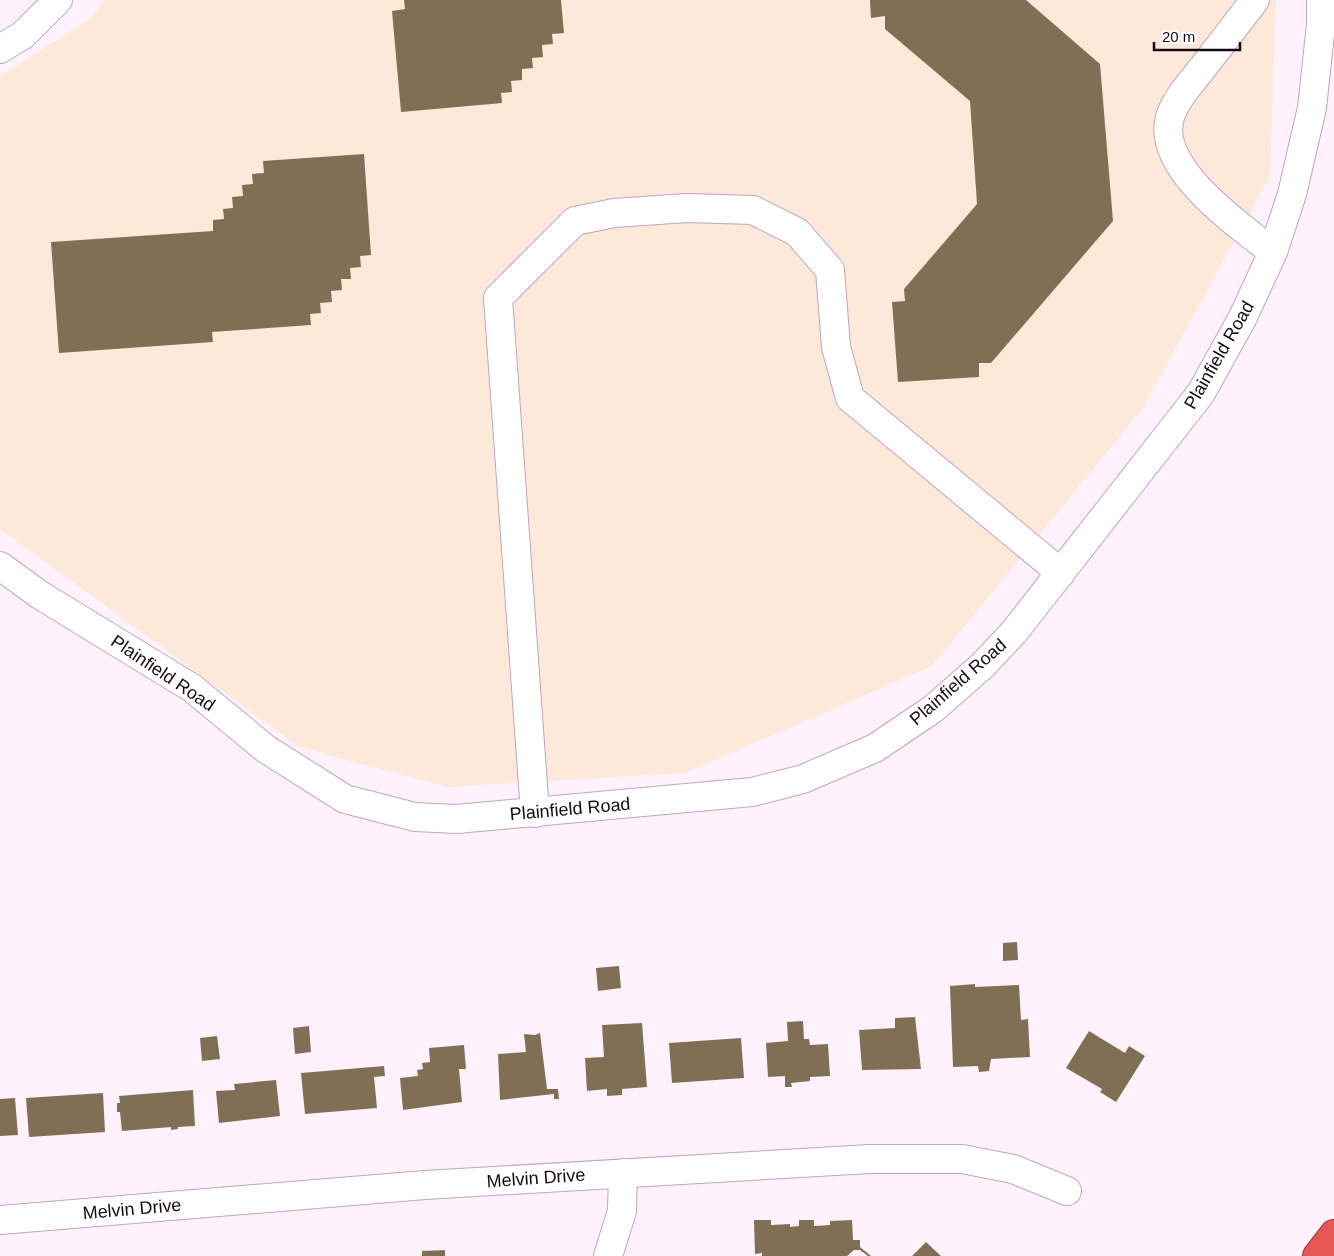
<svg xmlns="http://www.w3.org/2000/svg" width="1334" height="1256" font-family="Helvetica,sans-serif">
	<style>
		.commercial { fill: #fce9d9 }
		.building { fill: #816f55 }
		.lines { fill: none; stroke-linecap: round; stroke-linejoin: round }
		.minor-casing { stroke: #c1a4bf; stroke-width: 30 }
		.highway-casing { stroke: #9c3c3c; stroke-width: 30 }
		.minor { stroke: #fff; stroke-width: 28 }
		.highway { stroke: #e55752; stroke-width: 28 }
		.labels { text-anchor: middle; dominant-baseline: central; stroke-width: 5; stroke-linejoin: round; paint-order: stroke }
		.street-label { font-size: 18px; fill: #150b14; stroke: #fff }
	</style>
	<rect width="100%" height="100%" fill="#fff2fd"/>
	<!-- commercial -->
	<path class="commercial" d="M104,0H1276L1270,176L1143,408L932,666L685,773L447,787L299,747L0,529V76L90,19Z"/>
	<!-- building -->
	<path class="building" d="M404,0H561L564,33L552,34L553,44L542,45L543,57L532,58L533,68L522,69V80L511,81L512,92L501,93L502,103L401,112L392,11L405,9Z
		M870,0H1026L1100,64L1113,221L991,363H979V377L898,382L892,302L905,301L904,289L977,204L970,101L885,29V16L871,18Z
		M364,154L371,255L360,256L361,267L350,268L351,279H341L342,290L331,291L332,302L320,303L321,313L310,314L311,325L212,332L213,342L59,353L51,242L213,231V220L224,219L223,209L233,208L232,197L243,196L242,185L253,184L252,174L264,173L263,161Z
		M1017,942L1018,960L1003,961V943Z
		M619,966L621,988L598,991L596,968Z
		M975,984V987L1019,985L1021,1020L1028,1019L1030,1057L991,1059L989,1071L979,1072L978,1066L953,1067L950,986Z
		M915,1017L921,1069L862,1070L859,1030L895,1028V1018Z
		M803,1021L804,1039H809L810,1045L828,1044L830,1076L810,1077V1081L791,1083L792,1087H785V1076L768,1077L766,1043L788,1041L787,1022Z
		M642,1023L647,1087L622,1089V1095L607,1096V1089L587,1091L585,1058L604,1057L602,1025Z
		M309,1026L311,1052L295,1054L293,1028Z
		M1089,1031L1125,1053L1129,1046L1145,1056L1116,1102L1100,1092L1102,1089L1066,1068Z
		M540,1033L547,1089H558L559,1099H554V1094L500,1100L498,1054L526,1052L524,1034L535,1035Z
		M217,1036L220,1059L202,1061L200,1038Z
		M741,1038L744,1078L672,1083L669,1043Z
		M464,1045L466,1069H459L462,1102L403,1110L400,1078L418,1076L417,1070L423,1069L422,1063L430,1062L429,1048Z
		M384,1066L385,1076L374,1077L377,1108L305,1114L301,1073Z
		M276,1080L280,1116L219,1123L216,1091L235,1090L234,1084Z
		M193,1090L195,1126L178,1127V1129L171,1130V1127L122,1131L120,1112H117V1103H120L119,1096Z
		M103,1093L105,1132L29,1137L26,1098Z
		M15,1098L18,1135L0,1136V1099Z
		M754,1220H771V1225L790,1224V1227L799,1226V1220H814V1226L830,1225V1221L852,1220L853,1240H860V1247L871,1256H868L860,1250H854L847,1256H762V1253L755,1254Z
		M926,1242L941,1256H912Z
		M445,1250V1256H422V1251Z"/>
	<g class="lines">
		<defs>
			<path id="minor" d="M1255,0C1238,22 1221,44 1204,66C1192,82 1176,98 1170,117C1155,168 1239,225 1273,252
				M0,49L23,35L58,0
				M0,566L40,595L192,688L266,749L345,799L415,817L457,819L752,792L803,779L875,748L933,709L983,665L1014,632L1201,393L1243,317L1273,252L1292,194L1312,108L1321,24V0
				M535,813L498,298L575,221L614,213L687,208L753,210L797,232L830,270L836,347L850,398L1061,573
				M0,1220L425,1185L870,1159H962L1013,1169L1067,1191
				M608,1256L622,1211L623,1173"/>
			<path id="highway" d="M1317,1256L1334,1234"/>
		</defs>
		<!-- minor casing -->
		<use href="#minor" class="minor-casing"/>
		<!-- highway casing -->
		<use href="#highway" class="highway-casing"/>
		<!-- minor -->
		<use href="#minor" class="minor"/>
		<!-- highway -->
		<use href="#highway" class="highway"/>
	</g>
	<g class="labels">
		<!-- street labels -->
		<g class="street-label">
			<text transform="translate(1219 355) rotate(-60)">Plainfield Road</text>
			<text transform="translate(163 673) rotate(34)">Plainfield Road</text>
			<text transform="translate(958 682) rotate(-41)">Plainfield Road</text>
			<text transform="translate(570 809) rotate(-5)">Plainfield Road</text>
			<text transform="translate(536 1178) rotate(-4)">Melvin Drive</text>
			<text transform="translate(132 1209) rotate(-5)">Melvin Drive</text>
		</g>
	</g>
	<!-- scale -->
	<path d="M1154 42v8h86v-8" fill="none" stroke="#150b14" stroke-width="2.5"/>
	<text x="1162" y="42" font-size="15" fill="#150b14" stroke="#ffffff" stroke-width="4" paint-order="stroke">20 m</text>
</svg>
